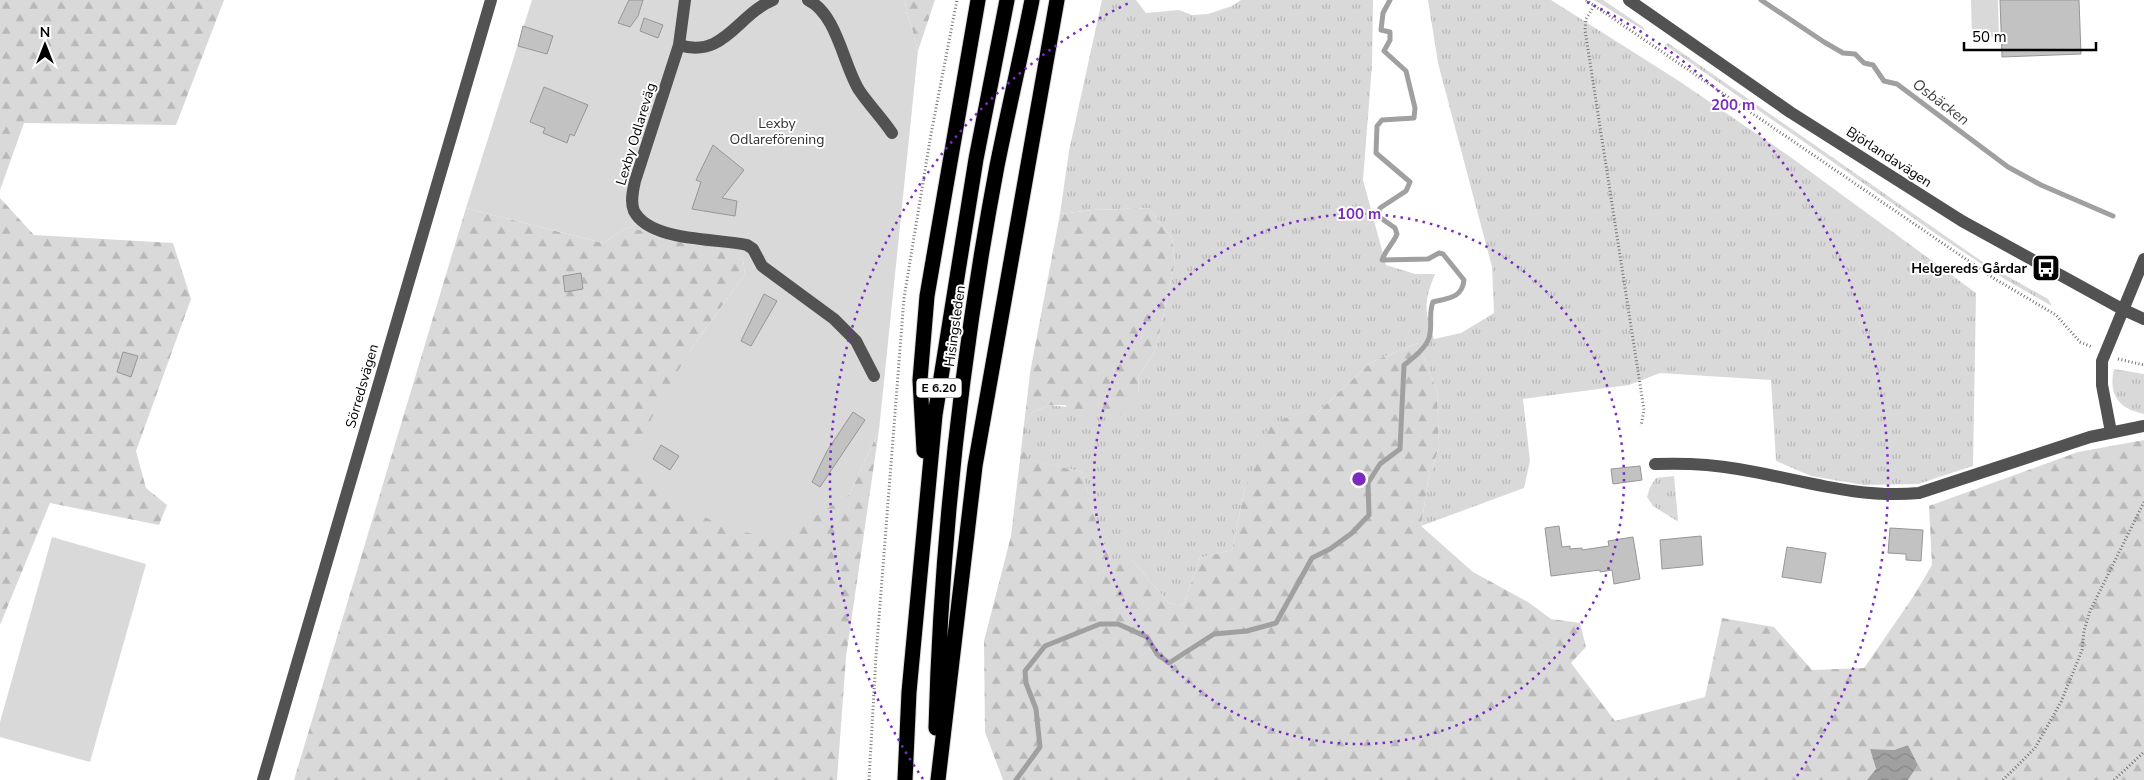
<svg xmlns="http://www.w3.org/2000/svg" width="2144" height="780" font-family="'Nunito Sans',sans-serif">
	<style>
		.grass { fill: url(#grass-tufts) }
		.forest { fill: url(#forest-firs) }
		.garden { fill: #d9d9d9 }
		.water { fill: url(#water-waves) }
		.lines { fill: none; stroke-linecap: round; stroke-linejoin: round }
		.stream { stroke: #a0a0a0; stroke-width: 5 }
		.building { fill: #c2c2c2; stroke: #969696 }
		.highway-casing { stroke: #dbdbdb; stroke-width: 17 }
		.path { stroke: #747474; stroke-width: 3; stroke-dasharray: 1 2.5; stroke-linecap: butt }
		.minor { stroke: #525252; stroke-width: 12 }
		.highway { stroke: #000; stroke-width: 15 }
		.ring { fill: none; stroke: #7b2cbf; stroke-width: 2.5; stroke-dasharray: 2.5 5 }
		.labels { text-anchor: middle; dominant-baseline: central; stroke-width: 4; stroke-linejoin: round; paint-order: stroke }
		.shield { fill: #fff; stroke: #4c4c4c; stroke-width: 1 }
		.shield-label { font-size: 12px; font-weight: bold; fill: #000 }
		.park-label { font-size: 14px; fill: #303030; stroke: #fff }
		.street-label { font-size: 14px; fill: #000; stroke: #fff }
		.poi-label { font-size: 14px; font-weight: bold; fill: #000; stroke: #fff; text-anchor: end }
		.water-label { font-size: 15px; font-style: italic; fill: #414141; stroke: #fff }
		.centre { fill: #7b2cbf; stroke: #fff; stroke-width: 2.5 }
		.ring-label { font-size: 15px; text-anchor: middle; font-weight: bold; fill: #7b2cbf; stroke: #fff; stroke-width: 4; stroke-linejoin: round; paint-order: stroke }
	</style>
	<defs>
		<pattern id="grass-tufts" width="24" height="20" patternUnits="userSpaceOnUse" patternTransform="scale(1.25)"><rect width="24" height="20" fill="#d9d9d9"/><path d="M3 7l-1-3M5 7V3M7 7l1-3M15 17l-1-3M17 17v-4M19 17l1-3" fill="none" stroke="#b8b8b8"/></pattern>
		<pattern id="forest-firs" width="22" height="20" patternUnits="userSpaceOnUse" patternTransform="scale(1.25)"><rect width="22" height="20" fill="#d9d9d9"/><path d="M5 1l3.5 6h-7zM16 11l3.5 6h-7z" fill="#b8b8b8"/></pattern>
		<pattern id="water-waves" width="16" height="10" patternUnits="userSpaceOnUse" patternTransform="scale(1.25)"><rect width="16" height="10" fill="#a0a0a0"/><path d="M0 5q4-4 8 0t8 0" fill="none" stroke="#888"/></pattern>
	</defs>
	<rect width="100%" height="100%" fill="#fff"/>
	<!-- grass -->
	<path class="grass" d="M1102,0H1136L1146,13L1179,10L1192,15L1208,14L1232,6L1241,0H1373L1372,65L1363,180L1386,265L1415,274H1435C1424,301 1424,312 1434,339L1461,333L1494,313L1492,267L1438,63L1428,0H1551L1679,81L1789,156L1976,293L1973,466L1918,484L1864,485L1811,476L1776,461L1771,380L1660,373L1629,385L1523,399L1530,461L1524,488L1421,526L1428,481L1439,447L1437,390L1418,343L1371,362L1315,415H1294L1245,488L1232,550L1200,558L1183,606L1169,603L1132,560H1110L1096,521L1082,472L1027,459L1025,426L1032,412L1050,405L1091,410L1138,394L1139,376L1156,349L1175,262L1172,238L1149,208L1093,210L1060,214L1069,151Z
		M1594,0H1603L1643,27L1645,31Z
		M1668,43L1990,267L2000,270V272L2048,299L2052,306L2006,280L1936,234L1665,45Z
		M2114,369L2144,374V414C2119,409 2108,395 2114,369Z
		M1674,476L1678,520L1677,521L1653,506L1647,497L1650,487L1656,478Z"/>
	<!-- forest -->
	<path class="forest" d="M0,0H224L176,125L24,123L0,190Z
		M904,0H935L918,51Z
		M0,198L34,235L173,243L191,299L136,451L146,488L167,505L159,525L50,503L0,625Z
		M466,208L603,243L628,227L720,249L743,260L745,274L687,355L849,495L879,430L846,657L837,780H294Z
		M1149,208L1172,238L1175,262L1156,349L1139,376L1138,394L1121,415L1091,410L1077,417L1065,405H1050L1032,412L1025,426L1028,459L1082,472L1096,521L1110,560H1132L1169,603L1183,606L1200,558L1232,550L1245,488L1269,425L1294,415H1315L1371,362L1418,343L1437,390L1439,447L1428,481L1421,526L1473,572L1528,602L1551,619L1580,623L1586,647L1571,663L1615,721L1705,697L1722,618L1774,627L1812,670L1864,668L1913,597L1932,565L1929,506L2078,452L2144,440V780H1908L1918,765L1908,745L1894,750L1870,749L1876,770L1867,780H1003L985,732L984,641L1011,536L1030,373L1060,214L1093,210Z"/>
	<!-- garden -->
	<path class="garden" d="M532,0H904L918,51L879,430L849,495L793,530L770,537L728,529L672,500L626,464L687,355L745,274L743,260L719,249L628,227L603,243L466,208Z
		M1971,0H1998L1999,37L1972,38Z
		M52,537L146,564L90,762L0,737V722Z"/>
	<!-- water -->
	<path class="water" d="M1908,745L1918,765L1908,780H1867L1876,769L1870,749L1894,750Z"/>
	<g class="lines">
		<!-- stream -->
		<path class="stream" d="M1761,0L1824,42L1843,53L1855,54L1864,63L1873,65L1884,81L1897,84L2008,167L2041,185L2113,216
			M1016,780L1040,747L1036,709L1026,683L1025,671L1045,646L1100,624H1118L1147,637L1157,654L1169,663L1214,634L1247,631L1276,623L1312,558L1330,549L1352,533L1369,515L1368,483L1380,464L1400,449L1404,365C1413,358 1425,349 1429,338C1433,326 1428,314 1433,302C1449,298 1462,298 1464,280L1443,254L1439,253L1428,259L1382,260C1386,249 1393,244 1397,234L1395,228L1378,216L1380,208L1406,191L1410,182L1376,153L1377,126L1382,120L1414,118L1415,108L1406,71L1384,51L1390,40V32L1381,30L1383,13L1390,0"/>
	</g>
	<!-- building -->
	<path class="building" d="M629,0H643L638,16L630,27L618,23Z
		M2000,0H2079L2081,54L2002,57Z
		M644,18L663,25L658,38L640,31Z
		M523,26L553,36L547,54L518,46Z
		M544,87L588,105L574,136L570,134L567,143L543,133L545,128L530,122Z
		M713,145L744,170L722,198L737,201L735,216L692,209L701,182L696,180Z
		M581,273L583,289L565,292L563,276Z
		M764,294L777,301L751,346L741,341Z
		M123,352L138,356L131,377L117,372Z
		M853,412L865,420L820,487L812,482L827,451Z
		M661,445L679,456L670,470L653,459Z
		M1640,466L1642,480L1613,484L1611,469Z
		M1559,526L1562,547L1570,546V549L1582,548V550L1609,546L1608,541L1633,537L1640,579L1614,584L1612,570L1600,572V570L1551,576L1545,528Z
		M1890,528L1923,530L1921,561L1906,560V554L1888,553Z
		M1701,536L1703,565L1662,569L1660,540Z
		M1787,547L1826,553L1821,583L1782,577Z"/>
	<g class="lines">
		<defs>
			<path id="highway" d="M924,451L920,380L927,296L978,0
				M936,728C941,540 962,352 997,166C1008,111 1021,56 1032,0
				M905,780L909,692L935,415L976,159L1007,0
				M938,780L975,466L1057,0"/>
		</defs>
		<!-- highway casing -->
		<use href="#highway" class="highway-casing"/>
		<!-- path -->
		<path class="path" d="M1586,0L1995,279L2056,315L2080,342L2092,347
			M1594,6L1586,19L1585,30L1644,410L1641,426
			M2118,359L2144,365
			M869,780L876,656L904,298L931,134L957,0
			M2003,780L2035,748L2061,702L2082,650L2084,631L2090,611L2144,502
			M2114,780L2144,752"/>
		<!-- minor -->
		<path class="minor" d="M685,0L679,45L635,181C633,190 630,202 634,211C650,242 717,238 747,245L753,249L762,266L834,319L856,341L874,376
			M808,0C837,14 843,64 859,90C869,105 882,118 892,133
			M1629,0L1790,112L1962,221L2122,309L2144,319
			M679,45C724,59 737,15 773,0
			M2111,432L2102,385V361L2144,259
			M1655,464C1683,463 1710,464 1738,469C1800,479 1855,499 1919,493L2090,437L2144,426
			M263,780L491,0"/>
		<!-- highway -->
		<use href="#highway" class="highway"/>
	</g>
	<!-- distance rings -->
	<g class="ring">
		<circle cx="1359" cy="479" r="265"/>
		<path d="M923 779A529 529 0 0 1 1131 2M1587 2A529 529 0 0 1 1795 779"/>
	</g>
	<!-- icons -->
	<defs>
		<symbol id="bus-square" viewBox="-11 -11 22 22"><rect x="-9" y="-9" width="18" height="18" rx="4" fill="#000" stroke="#fff"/><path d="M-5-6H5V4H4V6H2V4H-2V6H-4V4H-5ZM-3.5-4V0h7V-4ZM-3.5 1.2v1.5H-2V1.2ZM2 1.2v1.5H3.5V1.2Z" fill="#fff"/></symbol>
	</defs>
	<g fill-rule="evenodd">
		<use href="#bus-square" x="2030" y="252" width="32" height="32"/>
	</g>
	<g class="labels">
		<!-- shield labels -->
		<rect class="shield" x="916.5" y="378.5" width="45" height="19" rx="4"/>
		<g class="shield-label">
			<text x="939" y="388">E 6.20</text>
		</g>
		<!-- park labels -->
		<g class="park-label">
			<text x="777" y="123">Lexby<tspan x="777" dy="16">Odlareförening</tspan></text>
		</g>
		<!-- street labels -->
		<g class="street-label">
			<text transform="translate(636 134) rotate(-73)">Lexby Odlareväg</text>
			<text transform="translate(1889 157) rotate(33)">Björlandavägen</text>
			<text transform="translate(955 326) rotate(-82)">Hisingsleden</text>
			<text transform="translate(362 386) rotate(-74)">Sörredsvägen</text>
		</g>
		<!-- poi labels -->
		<g class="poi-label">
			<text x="2027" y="268">Helgereds Gårdar</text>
		</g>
		<!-- water labels -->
		<g class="water-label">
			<text transform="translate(1941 102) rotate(37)">Osbäcken</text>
		</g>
	</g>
	<circle cx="1359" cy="479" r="8" class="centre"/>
	<g class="ring-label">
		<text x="1733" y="110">200 m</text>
		<text x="1359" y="219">100 m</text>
	</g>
	<!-- north arrow -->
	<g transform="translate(45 45)" stroke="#ffffff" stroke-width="4" paint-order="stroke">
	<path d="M0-4L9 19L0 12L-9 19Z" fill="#000000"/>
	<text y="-8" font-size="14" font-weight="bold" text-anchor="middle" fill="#000000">N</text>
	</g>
	<!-- scale -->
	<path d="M1964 42v8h132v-8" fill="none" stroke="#000000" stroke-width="2.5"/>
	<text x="1972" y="42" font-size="15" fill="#000000" stroke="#ffffff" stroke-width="4" paint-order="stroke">50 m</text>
</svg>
